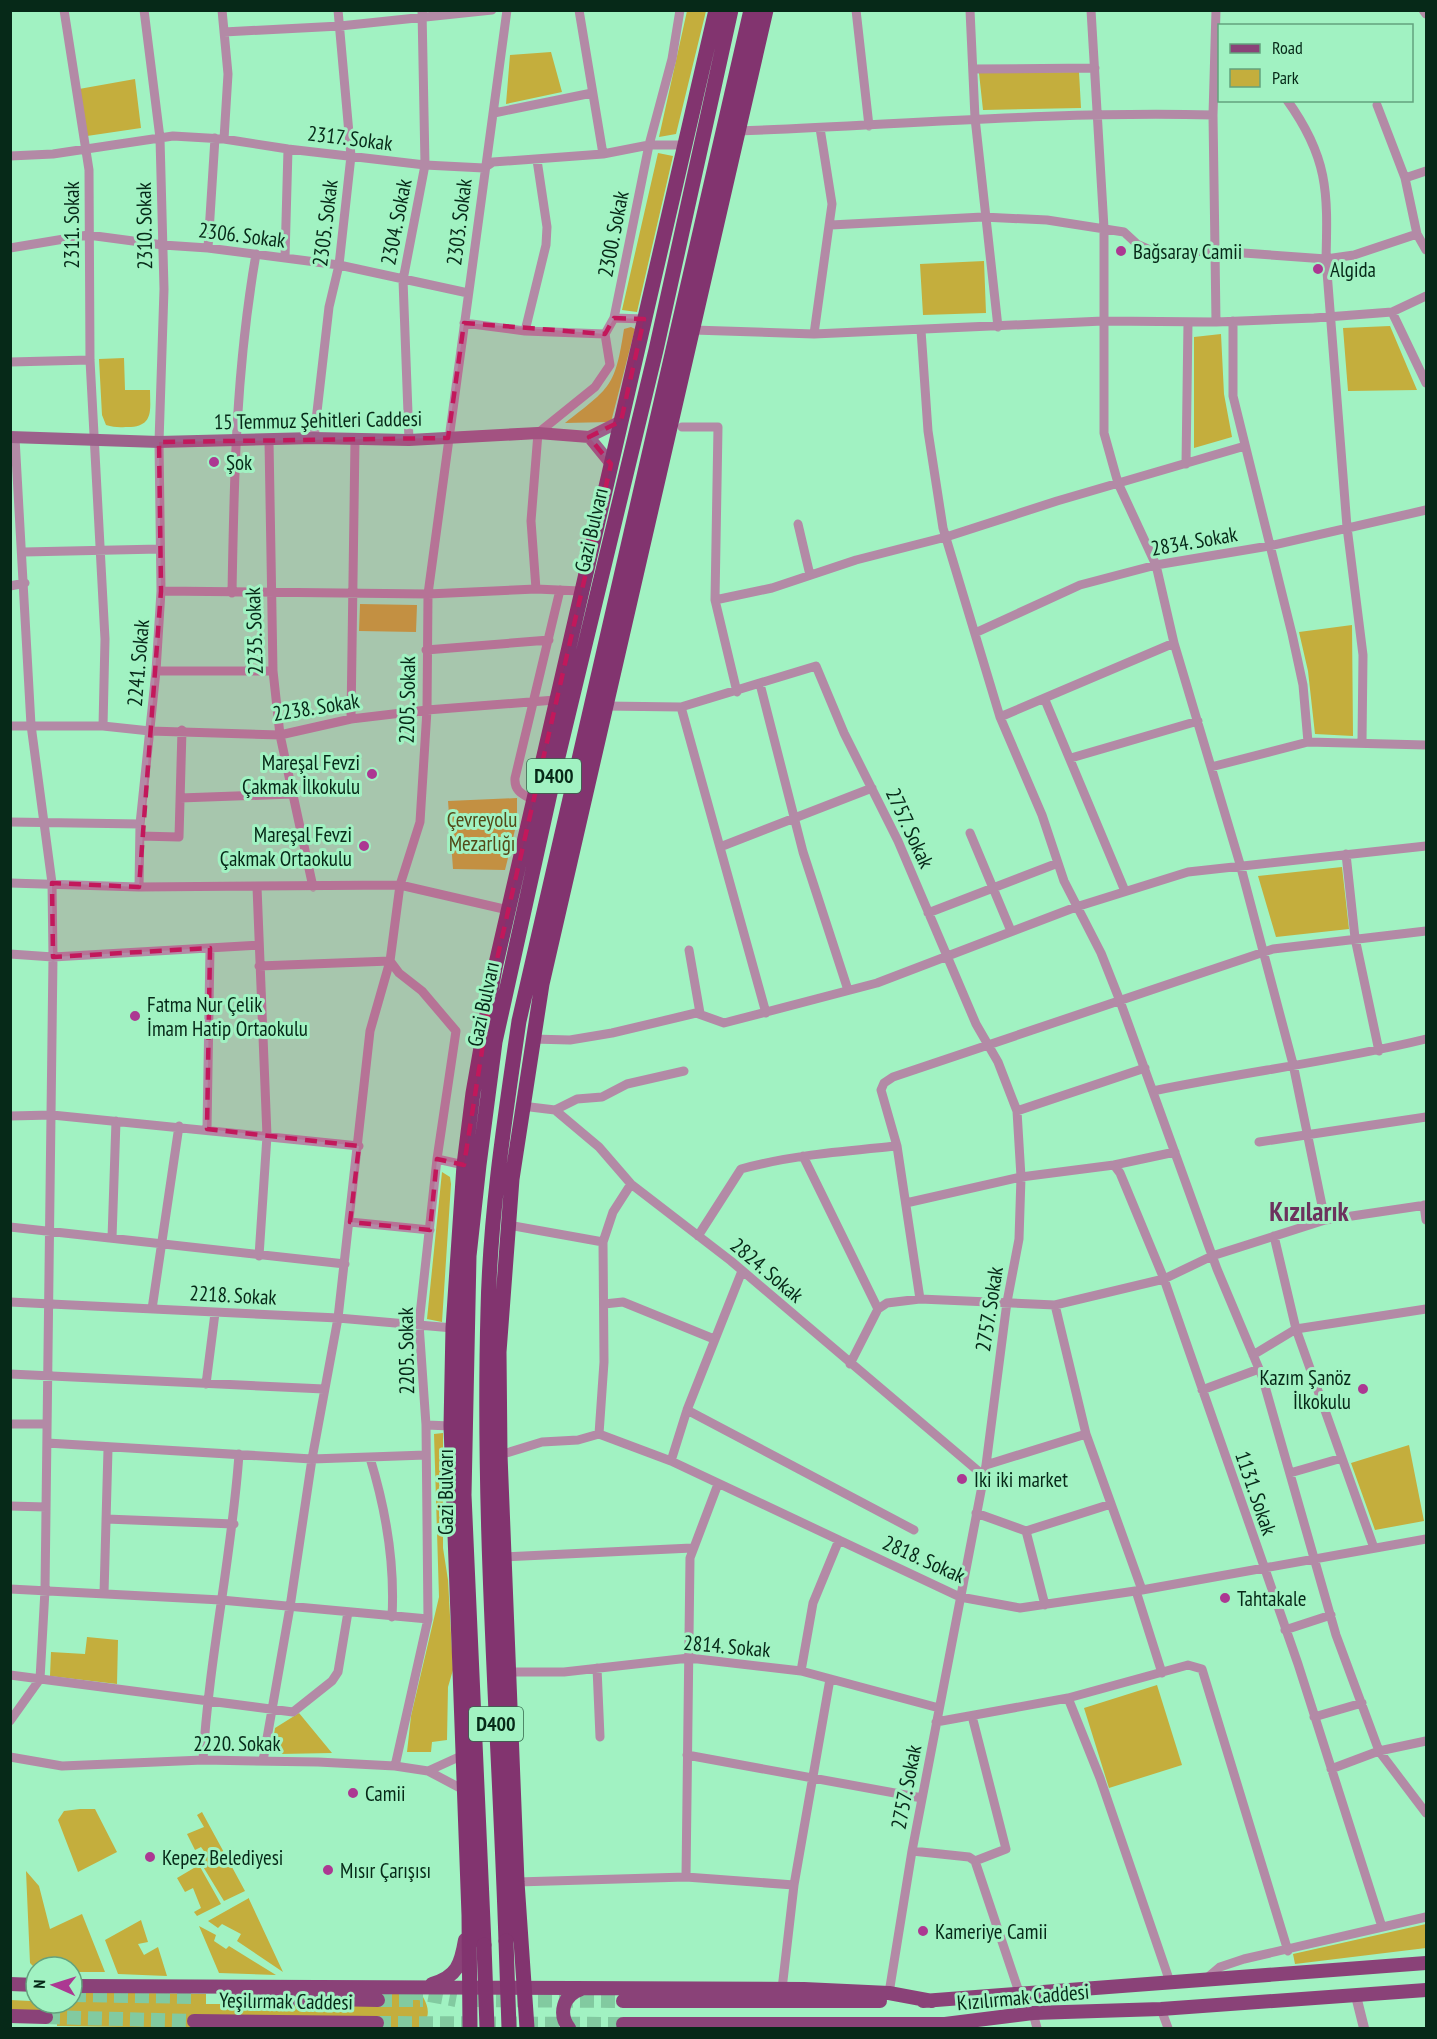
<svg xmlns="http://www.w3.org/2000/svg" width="1437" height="2039" font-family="'PT Sans Narrow',sans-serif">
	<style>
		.green { fill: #c4ae3d }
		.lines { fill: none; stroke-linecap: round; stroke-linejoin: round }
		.primary-tunnel { stroke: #82caa0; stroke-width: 14; stroke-dasharray: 14 7; stroke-linecap: butt }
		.minor { stroke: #b38aa6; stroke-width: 9 }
		.tertiary { stroke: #b38aa6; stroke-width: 10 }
		.secondary { stroke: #9c618b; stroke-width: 12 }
		.primary { stroke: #8a4278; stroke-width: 14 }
		.trunk { stroke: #82346f; stroke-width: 15 }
		.trunk-bridge { stroke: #82346f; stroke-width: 15 }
		.marked { fill: #c2185b; fill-opacity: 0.2; stroke: #c2185b; stroke-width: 4.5; stroke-dasharray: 12 8; stroke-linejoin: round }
		.poi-dot { fill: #ac3892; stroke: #a1f2c2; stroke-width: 2 }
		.labels { text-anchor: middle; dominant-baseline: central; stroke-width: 6; stroke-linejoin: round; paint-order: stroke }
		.shield { fill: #a1f2c2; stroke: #34654b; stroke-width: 1.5 }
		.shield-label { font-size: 20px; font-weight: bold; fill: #062918 }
		.street-label { font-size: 21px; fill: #062918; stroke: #a1f2c2 }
		.poi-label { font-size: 21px; fill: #062918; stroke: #a1f2c2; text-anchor: start }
		.park-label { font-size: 21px; fill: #534918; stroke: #a1f2c2 }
		.district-label { font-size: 27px; font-weight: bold; fill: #6c325d; stroke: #a1f2c2 }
	</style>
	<rect width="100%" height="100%" fill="#a1f2c2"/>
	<!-- green -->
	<path class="green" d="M687,11H706L676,134L659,137Z
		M551,52L562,92L506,104L510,55Z
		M1079,72L1081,108L983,110L979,73Z
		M135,79L141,128L87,136L79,89Z
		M658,153L673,156L637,312L622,310Z
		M984,261L986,313L923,315L920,264Z
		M1390,326L1417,390L1348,391L1343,328Z
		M631,327L635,329L611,422L565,423C611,387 615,387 624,329Z
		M1221,334L1224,394L1232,437L1194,448V337Z
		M124,358L125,390H150C150,409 154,425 131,427C121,427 115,428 106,425L102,415L99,359Z
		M360,604L417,605L416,632L359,631Z
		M1352,625L1353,736L1315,734L1308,671L1299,632Z
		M517,798V822L505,870L453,869L448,801Z
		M1342,867L1349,929L1276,937L1258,876Z
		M442,1172L450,1177L451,1184L442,1322L427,1319Z
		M443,1433V1548L448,1580L453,1670L448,1687L447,1740L432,1742L431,1752H407L411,1716L439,1597L434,1434Z
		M1409,1445L1424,1521L1375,1530L1351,1463Z
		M87,1637L118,1640L117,1684L50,1676L51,1652L85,1654Z
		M1157,1685L1182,1765L1109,1788L1084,1708Z
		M299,1713L332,1753L280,1754L272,1747L275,1728Z
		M80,1809H95L117,1852L78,1872L58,1820L64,1811Z
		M202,1812L245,1891L224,1901L199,1860L206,1854L201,1847L195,1850L187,1834L204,1827L197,1815Z
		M199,1865L221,1904L197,1916L194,1912L201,1908L193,1888L185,1892L177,1878Z
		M26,1871L39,1886L50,1929L82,1914L105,1972H72V1967L36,1969L30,1963Z
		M249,1898V1899L283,1972L237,1941L241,1934L222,1924L218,1928L208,1921Z
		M141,1920L148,1942L138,1944L144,1955L158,1947L167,1976L118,1974L105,1940Z
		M1426,1924V1948L1295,1964L1293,1954Z
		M199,1926L216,1935L214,1941L226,1949L229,1946L276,1975L219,1973Z
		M72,1992L206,1994V2004H377V1993L416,1994L423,1997C430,2009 430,2019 419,2028L201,2020L202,2028L57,2026V2016L11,2015L10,2000L72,2003Z"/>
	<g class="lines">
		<!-- primary-tunnel -->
		<path class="primary-tunnel" d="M408,1991L456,2000
			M72,1995L198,1997
			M378,2000H423
			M475,2000L623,2001
			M46,2017L194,2021
			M377,2023L623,2024"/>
		<!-- minor -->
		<path class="minor" d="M64,10L89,170L90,360L105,639L103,726
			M222,10L228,74L224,139
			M579,10L603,154
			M856,10L869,126
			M970,10L975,118L998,327
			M1091,10L1104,228V433L1118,483L1156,565L1174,643L1240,864L1293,1064L1325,1220
			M1216,10L1213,115L1215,251L1326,259C1328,191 1328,157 1287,100
			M1423,10L1426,14
			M224,32L340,26L492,10
			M973,69L1095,68
			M1377,105L1405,178L1417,234
			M494,113L592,93
			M738,131C896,125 1055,111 1213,115
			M10,156L53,154L173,136L224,139L288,149L425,165L484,168L493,162L603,154L649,145H684
			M1405,178L1426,171
			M831,225L983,217L1047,220L1124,232L1137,244L1157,253L1215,251L1216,322
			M10,248L88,235L163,245L208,248L339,265L468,293
			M208,248L215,138
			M285,258L288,149
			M1392,312L1426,383
			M614,318L644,319
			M1233,321V396L1292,634L1303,685L1308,742
			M464,323L525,331L605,334
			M693,330L814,334L1103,321L1216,322L1314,318L1392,312L1426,296
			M921,330L928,431L943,528L1000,717L1042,815L1064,881L1101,953L1120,1001L1217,1269L1262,1376L1336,1635L1379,1751L1426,1813
			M525,331L546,245L547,227L537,160
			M814,334L832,204L820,128
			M10,362L90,360
			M682,427H718L715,600L737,692
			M314,438L329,307L339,265L351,156L338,10
			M409,440L403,280L425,165L422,10
			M269,441L273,671L280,735L313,887
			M1186,464L1188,322
			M798,524L810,575
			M24,552L160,549
			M10,586L25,583
			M536,589L531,521L538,433L595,387L610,365L605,334L614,318L649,145L672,59L680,10
			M161,591L428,594L536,589L580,591
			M232,593C234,477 236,369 256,254
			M715,600L772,588L856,560L946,537L1057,501L1245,446
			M975,633L1080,585L1156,565L1269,546L1426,510
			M426,650L549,640
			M156,671H273
			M760,684L803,852L848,990
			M1045,700L1125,891
			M605,706L681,707L816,666L844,733L898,841L976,1024L998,1062L1017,1111L1021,1177L1019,1239L1007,1302L986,1465L912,1851L889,1993
			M681,707L766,1013
			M1000,717L1174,643
			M351,719L355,440
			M10,726H103L150,731L280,735L351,719L427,710L555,700
			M1362,742L1363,655L1347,527L1326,259L1354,255L1417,234L1426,250
			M1071,758L1198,721
			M1211,767L1308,742L1426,745
			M180,798L293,794
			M533,800C522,794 514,791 515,778L560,590
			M10,822L140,824
			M970,833L1011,931
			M140,836L179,837L182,730
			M720,847L872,788
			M1346,854L1355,938L1379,1051
			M10,883L139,887L400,885L508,910
			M139,887L140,824L156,671L161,591L159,442L164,289L160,138L144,10
			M257,887L267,1136L259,1256
			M928,913L1058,863
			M689,950L700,1013
			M10,954L53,957L259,945
			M259,966L390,961L399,973L422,991L456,1031L437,1159L419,1324L426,1425L428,1619L395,1766
			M532,1039L570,1040L612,1033L696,1013L724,1023L877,983L1076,907L1188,872L1426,846
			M1153,1091C1244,1072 1337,1061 1426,1039
			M522,1106L555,1110L599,1147L631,1184L731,1261L984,1476
			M555,1110L577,1099L602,1097L627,1084L684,1071
			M1017,1111L1145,1068
			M10,1116L52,1115L359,1146
			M207,1129L210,948
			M1259,1142L1426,1117
			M803,1156L878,1309
			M437,1159L464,1165
			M1114,1165L1175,1152
			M906,1203L1021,1177L1114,1165L1120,1173L1164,1279L1298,1664L1382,1927
			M1424,1205L1426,1220
			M350,1222L430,1230
			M508,1225L603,1242
			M10,1227L345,1264
			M698,1236L741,1169C792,1155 845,1151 897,1146
			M1274,1236L1296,1329L1374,1548
			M112,1238L116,1121
			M920,1299L897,1146L881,1090L884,1083L893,1077L1273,949L1426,931
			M10,1302L338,1318L453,1328
			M604,1304L623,1302L714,1339
			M1055,1305L1086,1434L1142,1590
			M152,1309L179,1126
			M1253,1355L1296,1329L1426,1309
			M850,1364L878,1309L887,1303L920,1299L1055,1305L1164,1279L1212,1256L1325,1220L1426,1205
			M10,1374L324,1389
			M206,1384L215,1313
			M1202,1390L1259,1369
			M687,1410L914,1530
			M10,1424H47
			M426,1425L451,1426
			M599,1434L604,1362L603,1242L613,1212L631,1184
			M47,1443L312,1459L426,1455
			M500,1455L542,1442L578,1440L599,1434L671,1461L960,1597L1020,1608L1142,1590L1426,1539
			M370,1458C386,1510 395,1563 392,1617
			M671,1461L687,1410L742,1271
			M986,1465L1086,1434
			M1290,1473L1342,1458
			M10,1506L46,1507
			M976,1513L1026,1531L1111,1504
			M106,1519L234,1524
			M1026,1531L1045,1605
			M505,1557L692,1548
			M10,1589L221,1600L428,1619
			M1136,1591L1162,1673
			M104,1594L108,1449
			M1285,1630L1331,1615
			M597,1668L600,1737
			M801,1671L813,1603L839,1540
			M508,1672H564L689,1658L801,1671L939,1708
			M10,1675L293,1712L332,1681L338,1672L348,1612
			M1068,1698L1100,1778L1170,1982
			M972,1716L1006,1849L975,1861
			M1314,1717L1362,1703
			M10,1721L40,1679L45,1590L53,957L52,883L31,725L15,438
			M936,1722L1068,1698L1188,1665L1202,1669L1288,1951
			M687,1755L922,1798
			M10,1757L62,1766L203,1760L318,1762L395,1766L428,1771L461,1756
			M203,1760C209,1657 232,1556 239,1454
			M263,1761L290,1607L312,1459L338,1318L370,1031L390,961L400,885L420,822L427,710L428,594L507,10
			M1331,1769L1379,1751L1426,1741
			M428,1771L462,1789
			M912,1851L969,1857L975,1861L1019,1992
			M686,1877L690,1558L718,1484
			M517,1882L686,1877L794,1885
			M1206,1979L1220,1967L1244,1959L1426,1917
			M782,1989L794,1885L830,1679
			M1161,2009L1168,2028
			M1033,2013L1037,2028"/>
		<!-- tertiary -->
		<path class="tertiary" d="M1356,1996L1364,2028"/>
		<!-- secondary -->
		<path class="secondary" d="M10,437L159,442L314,438L409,440L538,433L589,437L621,421
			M589,437L611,464"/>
		<!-- primary -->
		<path class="primary" d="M10,1984L36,1985
			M432,1984C457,1977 461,1964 465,1940
			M72,1986L804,1989L889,1993L932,2001
			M233,1997L378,2000
			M623,2001H880
			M923,2001L1426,1963
			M10,2016L46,2017
			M194,2021L377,2023
			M623,2024H945L1033,2013L1161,2009L1426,1990
			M569,2028C558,2014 563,1995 581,1989"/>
		<!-- trunk -->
		<path class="trunk" d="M506,1941C499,1731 482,1521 488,1311C490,1213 505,1117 519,1021L751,10
			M484,1945L464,1495L469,1256L479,1165L495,1042L558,757L656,350L731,10
			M470,2028L469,1915L451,1426L453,1328L464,1165L473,1093L495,968L716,10
			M527,2028L517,1882L500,1455L499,1352L512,1179L542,984L766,10"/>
		<!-- trunk-bridge -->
		<path class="trunk-bridge" d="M506,1941L509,2028
			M484,1945L487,2028"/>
	</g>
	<!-- marked area -->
	<path class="marked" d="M614,318L644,319L621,421L589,437L611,464L495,968L464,1165L437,1159L430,1230L350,1222L359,1146L207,1129L210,948L53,957L52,883L139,887L161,591L159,442L448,438L464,323L605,334Z"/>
	<!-- markers -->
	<g class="poi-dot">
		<circle cx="1121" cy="251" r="6"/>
		<circle cx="1318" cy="269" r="6"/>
		<circle cx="214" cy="462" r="6"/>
		<circle cx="372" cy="774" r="6"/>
		<circle cx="364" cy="846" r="6"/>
		<circle cx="135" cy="1016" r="6"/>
		<circle cx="1363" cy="1389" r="6"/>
		<circle cx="962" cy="1479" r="6"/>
		<circle cx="1225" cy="1598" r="6"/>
		<circle cx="353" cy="1793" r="6"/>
		<circle cx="150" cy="1857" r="6"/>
		<circle cx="328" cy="1870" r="6"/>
		<circle cx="923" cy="1931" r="6"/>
	</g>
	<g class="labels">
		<!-- shield labels -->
		<g class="shield">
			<rect x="527" y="759" width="54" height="34" rx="4.5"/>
			<rect x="469" y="1707" width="54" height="34" rx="4.5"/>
		</g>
		<g class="shield-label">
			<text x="554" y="776">D400</text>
			<text x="496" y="1724">D400</text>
		</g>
		<!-- street labels -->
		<g class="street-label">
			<text transform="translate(350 138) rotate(7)">2317. Sokak</text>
			<text transform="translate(396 222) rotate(-79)">2304. Sokak</text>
			<text transform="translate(459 222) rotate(-83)">2303. Sokak</text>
			<text transform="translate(325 223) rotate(-83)">2305. Sokak</text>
			<text transform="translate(71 225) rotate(-90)">2311. Sokak</text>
			<text transform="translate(144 226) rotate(-91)">2310. Sokak</text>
			<text transform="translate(613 234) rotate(-79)">2300. Sokak</text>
			<text transform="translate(242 235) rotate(7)">2306. Sokak</text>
			<text transform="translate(318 420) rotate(-1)">15 Temmuz Şehitleri Caddesi</text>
			<text transform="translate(591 530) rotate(-77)">Gazi Bulvarı</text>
			<text transform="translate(1194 541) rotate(-10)">2834. Sokak</text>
			<text transform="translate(254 631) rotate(-92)">2235. Sokak</text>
			<text transform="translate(138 663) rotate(-85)">2241. Sokak</text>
			<text transform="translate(407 700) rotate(-89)">2205. Sokak</text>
			<text transform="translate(316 707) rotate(-9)">2238. Sokak</text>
			<text transform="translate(910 828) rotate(65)">2757. Sokak</text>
			<text transform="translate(483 1004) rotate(-78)">Gazi Bulvarı</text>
			<text transform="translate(767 1270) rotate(40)">2824. Sokak</text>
			<text transform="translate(233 1295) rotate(3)">2218. Sokak</text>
			<text transform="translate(989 1309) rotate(-81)">2757. Sokak</text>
			<text transform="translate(406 1351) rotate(-91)">2205. Sokak</text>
			<text transform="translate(445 1492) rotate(-90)">Gazi Bulvarı</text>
			<text transform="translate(1256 1493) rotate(71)">1131. Sokak</text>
			<text transform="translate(924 1559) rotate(24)">2818. Sokak</text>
			<text transform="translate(727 1646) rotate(5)">2814. Sokak</text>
			<text x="237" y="1743">2220. Sokak</text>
			<text transform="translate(906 1787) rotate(-79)">2757. Sokak</text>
			<text transform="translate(1023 1997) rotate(-5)">Kızılırmak Caddesi</text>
			<text transform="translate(286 2001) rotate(1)">Yeşilırmak Caddesi</text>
		</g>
		<!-- poi labels -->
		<g class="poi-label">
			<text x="1133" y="251">Bağsaray Camii</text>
			<text x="1330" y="269">Algida</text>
			<text x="226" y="462">Şok</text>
			<text x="360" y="762" text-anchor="end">Mareşal Fevzi<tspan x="360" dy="24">Çakmak İlkokulu</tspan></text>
			<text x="352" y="834" text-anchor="end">Mareşal Fevzi<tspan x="352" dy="24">Çakmak Ortaokulu</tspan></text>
			<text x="147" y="1004">Fatma Nur Çelik<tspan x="147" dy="24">İmam Hatip Ortaokulu</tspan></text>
			<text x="1351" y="1377" text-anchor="end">Kazım Şanöz<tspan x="1351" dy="24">İlkokulu</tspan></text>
			<text x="974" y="1479">Iki iki market</text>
			<text x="1237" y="1598">Tahtakale</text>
			<text x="365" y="1793">Camii</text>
			<text x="162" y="1857">Kepez Belediyesi</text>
			<text x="340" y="1870">Mısır Çarışısı</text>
			<text x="935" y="1931">Kameriye Camii</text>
		</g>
		<!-- park labels -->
		<g class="park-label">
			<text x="482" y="819">Çevreyolu<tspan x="482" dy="24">Mezarlığı</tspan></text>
		</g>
		<!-- district labels -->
		<g class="district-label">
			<text x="1309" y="1211">Kızılarık</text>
		</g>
	</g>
	<!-- border -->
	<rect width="1437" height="2039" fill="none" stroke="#062918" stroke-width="24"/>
	<!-- legend -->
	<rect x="1218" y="24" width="195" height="78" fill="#a1f2c2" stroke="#63a27e" stroke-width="1.5"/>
	<rect x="1230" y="44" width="30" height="9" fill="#8a4278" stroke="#63a27e" stroke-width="1.5"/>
	<text x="1272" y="54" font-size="18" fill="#062918">Road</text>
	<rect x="1230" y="69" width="30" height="18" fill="#c4ae3d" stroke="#63a27e" stroke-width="1.5"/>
	<text x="1272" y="84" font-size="18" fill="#062918">Park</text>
	<!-- north arrow -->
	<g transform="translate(54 1985) rotate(273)"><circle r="28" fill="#a1f2c2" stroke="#63a27e" stroke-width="1.5"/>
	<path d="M0-4.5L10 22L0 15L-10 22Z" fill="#ac3892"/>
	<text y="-9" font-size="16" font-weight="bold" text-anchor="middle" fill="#062918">N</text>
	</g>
</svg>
